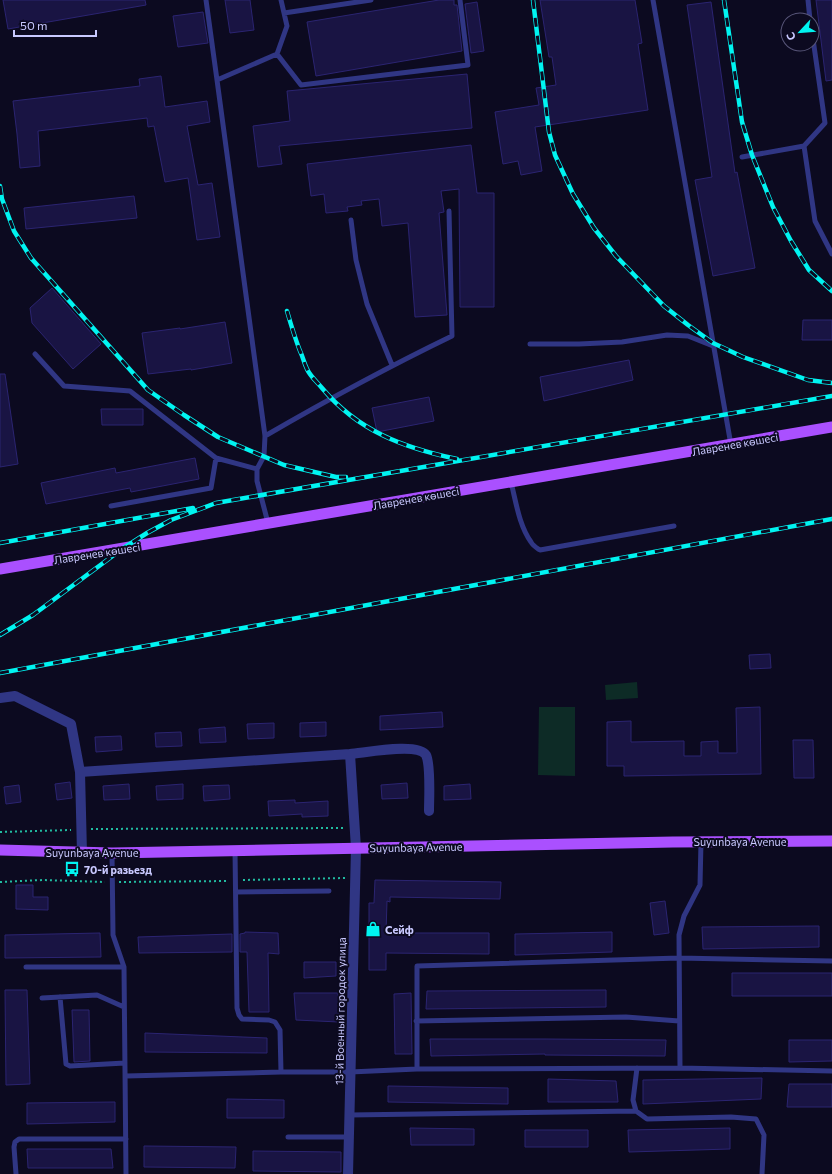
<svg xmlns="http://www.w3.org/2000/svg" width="832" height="1174" font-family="Commissioner,sans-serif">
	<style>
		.green { fill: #0d2b26 }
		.building { fill: #191443; stroke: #2b2471 }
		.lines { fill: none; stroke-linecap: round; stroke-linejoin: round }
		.path { stroke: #21bca1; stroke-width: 2; stroke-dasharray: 2 3; stroke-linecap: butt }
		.service { stroke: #303684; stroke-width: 5 }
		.minor { stroke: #303684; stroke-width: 10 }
		.primary { stroke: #aa50ff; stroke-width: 11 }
		.rail-casing { stroke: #00f4f1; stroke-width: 4.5 }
		.rail { stroke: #0c0a20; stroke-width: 3; stroke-dasharray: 9; stroke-linecap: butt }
		.labels { text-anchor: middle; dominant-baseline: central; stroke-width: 4; stroke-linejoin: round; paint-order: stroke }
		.street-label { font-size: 11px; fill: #c9c9ff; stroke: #0c0a20 }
		.poi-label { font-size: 11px; font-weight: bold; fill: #c9c9ff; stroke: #0c0a20; text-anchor: start }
	</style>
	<rect width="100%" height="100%" fill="#0c0a20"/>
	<!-- green -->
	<path class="green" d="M637,682L638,698L606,700L605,685Z
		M539,707H575V776L538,775Z"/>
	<!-- building -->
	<path class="building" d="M3,0H145L146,5L8,29Z
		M225,0H250L254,30L230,33Z
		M439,0H454V5H457L462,51L316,76L307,22Z
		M540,0H635L642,43L638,44L648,110L535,127L542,171L521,175L518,161L503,164L495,112L539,105L536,88L556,85L552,57H549Z
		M816,0H832V80L826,81Z
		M477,2L484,51L471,53L465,4Z
		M711,2L735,173L737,172L755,268L713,276L695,180L712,177L687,5Z
		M203,12L208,43L178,47L173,16Z
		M467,74L472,128L279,146L282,164L258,167L253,126L290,121L287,91Z
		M161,76L165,107L207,101L210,122L187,126L198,185L212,183L220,237L197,240L188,178L165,182L154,126L148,127L147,118L38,131L40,166L20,168L17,134L13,101L140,86L139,79Z
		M471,145L477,193H494V307H460L459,189L441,191L444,212L439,213L447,315L415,317L408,223L382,226L379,199L361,201L362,205L347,207L348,211L326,213L324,194L311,196L307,164Z
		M134,196L137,218L26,229L24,208Z
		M52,288L101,344L73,369L32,323L30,308Z
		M803,320H832V340H802Z
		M225,322L232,363L191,370V369L148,374L142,333L180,328V329Z
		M629,360L633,380L544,401L540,377Z
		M0,374H5L18,464L0,467Z
		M429,397L434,421L377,432L372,408Z
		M101,409H143V425H102Z
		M195,458L199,479L131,492L130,488L46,504L41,483L115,468L116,473Z
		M770,654L771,668L750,669L749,655Z
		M760,707L761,774L624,776V766H607V722L631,721V742L684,741V756H701V742L718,741V753H737L736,708Z
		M442,712L443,727L380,730V716Z
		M326,722V736L300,737V723Z
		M274,723V738L248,739L247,724Z
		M225,727L226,742L200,743L199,729Z
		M181,732L182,746L156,747L155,733Z
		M121,736L122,750L96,752L95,737Z
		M793,740H813L814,778H794Z
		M70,782L72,798L57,800L55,784Z
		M407,783L408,798L382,799L381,785Z
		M129,784L130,799L104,800L103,786Z
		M183,784V799L157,800L156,786Z
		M470,784L471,799L444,800V786Z
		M19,785L21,802L6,804L4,787Z
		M229,785L230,799L204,801L203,786Z
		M295,800V803L328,801V816L302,817V814L269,816L268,801Z
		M375,880L501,882L500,899L390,897V902L387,901L386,933H489V954L386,953V970H369V903H374Z
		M16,885H33V897H48V910L16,909Z
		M665,901L669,933L654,935L650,903Z
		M819,926V947L703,949L702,927Z
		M245,932L278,933L279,954L268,953L269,1012H249L247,952H240V934L245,933Z
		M612,932V952L515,955V934Z
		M100,933L101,957L5,958V935Z
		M232,934V952L139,953L138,937Z
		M304,962H336V976L304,978Z
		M732,973H832V996H732Z
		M5,990H27L30,1084L6,1085Z
		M606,990V1007L426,1009L427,991Z
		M294,993H338L339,1022L296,1020Z
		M411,993L412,1054H395L394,994Z
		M72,1010H89L90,1061L74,1062Z
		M145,1033L267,1038V1053L145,1052Z
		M430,1039H546L666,1040L665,1056L545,1055V1054L431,1056Z
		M789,1040H832V1061L789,1062Z
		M762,1078L761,1099L643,1104V1080Z
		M548,1079L616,1081L618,1102H548Z
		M789,1084H832V1107H787Z
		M388,1086L508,1088V1104L388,1102Z
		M227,1099L284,1100V1118H227Z
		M115,1102V1122L27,1124V1103Z
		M410,1128L474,1129V1145H411Z
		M730,1128V1149L629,1152L628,1130Z
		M525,1130H588V1147H525Z
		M144,1146L236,1147L235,1168L144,1167Z
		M27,1149H111L113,1168H28Z
		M253,1151L341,1152V1172L253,1171Z"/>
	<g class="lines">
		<!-- path -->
		<path class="path" d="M91,829L345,828
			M0,832L71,830
			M243,880L345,878
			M0,882L43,880L105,882
			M119,882L229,881"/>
		<!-- service -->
		<path class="service" d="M206,0L217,80
			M653,0L731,445
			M808,0L810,20
			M284,13L371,0
			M277,54L301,85L468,65L460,0
			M804,146L815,221L832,254
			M742,157L804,146L825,123L812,32
			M351,220L356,260L367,304L392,365
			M530,344H579L622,342L667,335L688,336L713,346
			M35,354L64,386L130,391L216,458L257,469
			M265,436C327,400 388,367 452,336L449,211
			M511,482C516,502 519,525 531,542C533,546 537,548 540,550L674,526
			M111,506L211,488L216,458
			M268,523L257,481V469L264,456L265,436L217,80L277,54L287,26L281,0
			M235,850L237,1008L239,1015L242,1019L269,1020L275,1022L280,1030L281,1072
			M112,853L113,935L124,967L126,1174
			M236,892L329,891
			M26,967H124
			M60,997L66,1064L70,1066L125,1063
			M42,998L97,995L124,1007
			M416,1021L626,1017L679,1021
			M637,1068L633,1100L636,1111L647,1119L731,1117L756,1119L764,1135L762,1174
			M680,1068L832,1071
			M417,1069V966L679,958L832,961
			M126,1076L281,1072H350L417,1069L680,1068L679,935L684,916L700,885L701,842
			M349,1115L636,1111
			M288,1137H349
			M16,1174L14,1147L15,1142L19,1139H126"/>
		<!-- minor -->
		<path class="minor" d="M0,698L15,696L71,724L80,772
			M350,754C364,753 418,742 426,755C431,765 429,799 429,811
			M82,853L80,772L350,754L356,848L348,1174"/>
		<!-- primary -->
		<path class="primary" d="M0,569L832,427
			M0,850L112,853L673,842L832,841"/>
		<defs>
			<path id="rail" d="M533,0L549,132L555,155L573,194L594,228L616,256L664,306L688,325L713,343L743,357L808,380L832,383
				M724,0L742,122L752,155L773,207L791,241L809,270L832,291
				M0,186L2,199L14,231L31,258L148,390L184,415L218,437L284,465L336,477H346
				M287,311C291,325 295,338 300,351C303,357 304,363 307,369C310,376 317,382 322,388C358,431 404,448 457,459
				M0,543L193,508
				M0,635L33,615L122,549L147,533L171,520L216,503L832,396
				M0,673L832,519"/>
		</defs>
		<!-- rail casing -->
		<use href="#rail" class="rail-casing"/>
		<!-- rail -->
		<use href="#rail" class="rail"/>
	</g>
	<!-- icons -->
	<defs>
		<symbol id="bus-bare" viewBox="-9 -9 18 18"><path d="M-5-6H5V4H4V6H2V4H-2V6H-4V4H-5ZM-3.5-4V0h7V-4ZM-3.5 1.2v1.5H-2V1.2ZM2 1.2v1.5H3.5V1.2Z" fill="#00f4f1" stroke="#0c0a20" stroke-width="2.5" paint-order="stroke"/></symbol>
		<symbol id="shop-bare" viewBox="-9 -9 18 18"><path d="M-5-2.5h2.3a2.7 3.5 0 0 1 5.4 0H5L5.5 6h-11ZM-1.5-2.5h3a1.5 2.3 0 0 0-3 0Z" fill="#00f4f1" stroke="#0c0a20" stroke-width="2.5" paint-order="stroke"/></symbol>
	</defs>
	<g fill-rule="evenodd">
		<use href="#bus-bare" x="61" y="858" width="22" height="22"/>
		<use href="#shop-bare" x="362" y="918" width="22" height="22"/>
	</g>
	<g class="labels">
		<!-- street labels -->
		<g class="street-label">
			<text transform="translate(735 444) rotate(-10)">Лавренев көшесі</text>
			<text transform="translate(416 498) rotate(-10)">Лавренев көшесі</text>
			<text transform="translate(97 553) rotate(-9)">Лавренев көшесі</text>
			<text x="740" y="841">Suyunbaya Avenue</text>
			<text transform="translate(416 847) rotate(-1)">Suyunbaya Avenue</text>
			<text x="92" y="852">Suyunbaya Avenue</text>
			<text transform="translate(340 1011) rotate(-89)">13-й Военный городок улица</text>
		</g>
		<!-- poi labels -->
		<g class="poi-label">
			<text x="84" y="869">70-й разьезд</text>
			<text x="385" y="929">Сейф</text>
		</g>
	</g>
	<!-- north arrow -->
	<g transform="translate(800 32) rotate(244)"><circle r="19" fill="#0c0a20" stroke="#585679"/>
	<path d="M0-3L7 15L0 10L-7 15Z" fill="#00f4f1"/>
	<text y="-6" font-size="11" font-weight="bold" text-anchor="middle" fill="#c9c9ff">С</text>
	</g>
	<!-- scale -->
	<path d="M14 30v6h82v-6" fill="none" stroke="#c9c9ff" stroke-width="2"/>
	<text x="20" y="30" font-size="12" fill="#c9c9ff" stroke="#0c0a20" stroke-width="3" paint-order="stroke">50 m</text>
</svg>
